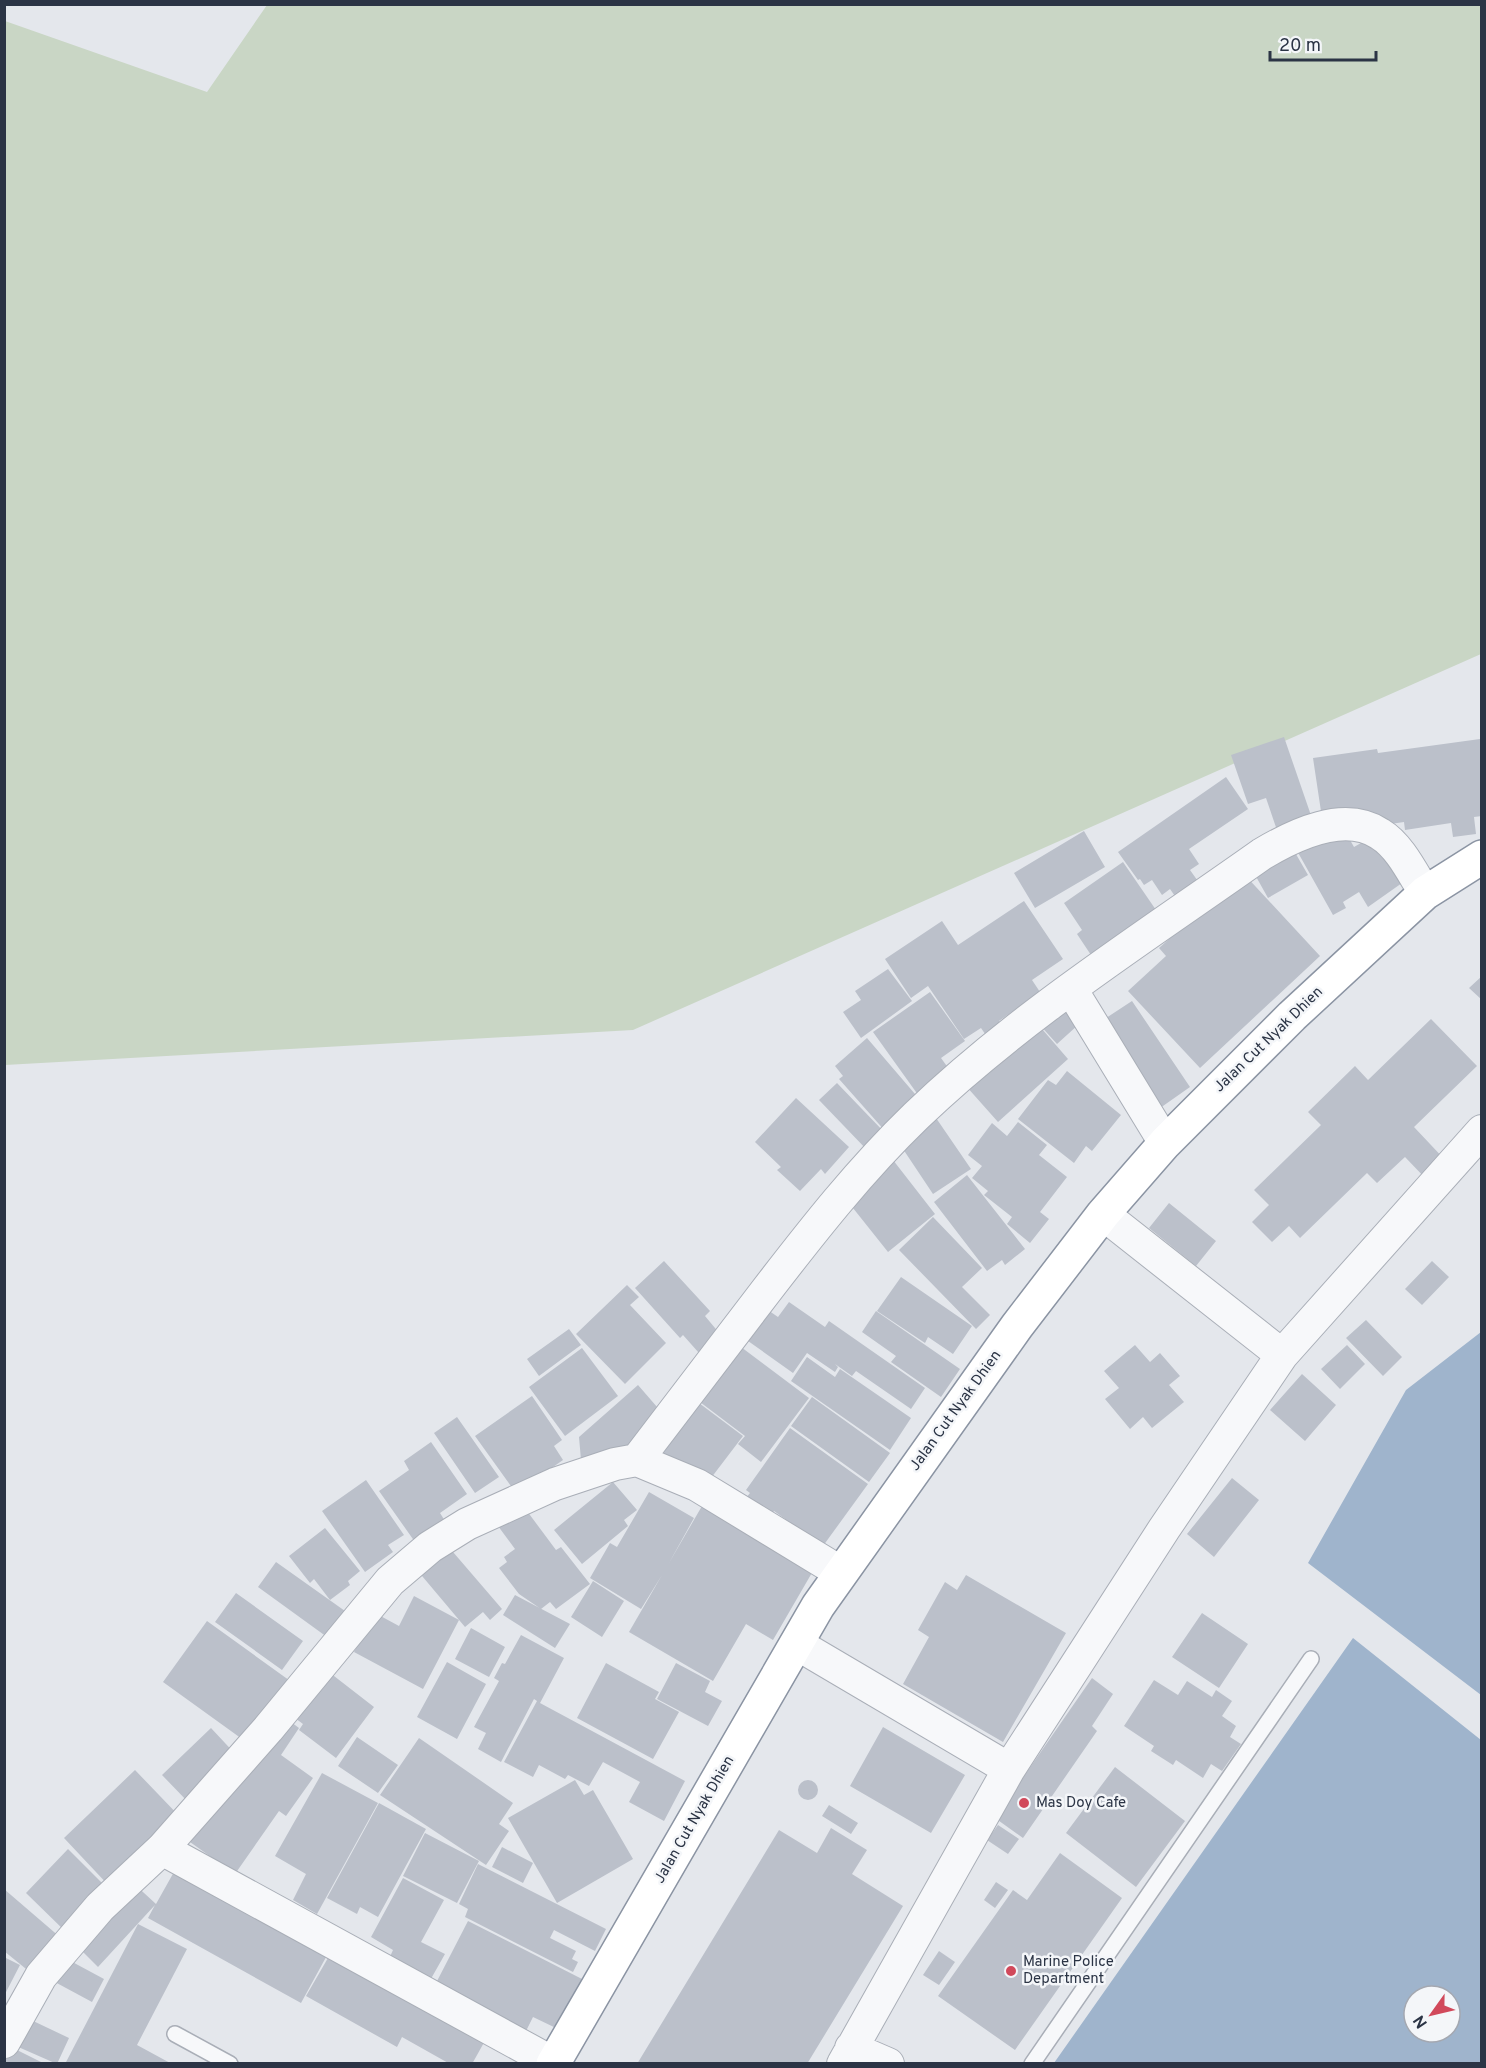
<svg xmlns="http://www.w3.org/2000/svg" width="1486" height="2068" font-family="Overpass,sans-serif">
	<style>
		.green { fill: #c9d6c5 }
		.water { fill: #9fb4cc; fill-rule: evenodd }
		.building { fill: #bbc0ca }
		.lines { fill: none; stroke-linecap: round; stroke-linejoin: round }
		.lane-casing { stroke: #a9aeb7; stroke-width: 18 }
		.street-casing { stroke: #a9aeb7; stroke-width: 34 }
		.highway-casing { stroke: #8b94a3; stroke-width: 36 }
		.lane { stroke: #f7f8fa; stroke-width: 15 }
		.street { stroke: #f7f8fa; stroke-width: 32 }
		.highway { stroke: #fff; stroke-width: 33 }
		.poi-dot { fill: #d1495b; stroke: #f4f6f9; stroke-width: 2 }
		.labels { text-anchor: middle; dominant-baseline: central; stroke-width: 5; stroke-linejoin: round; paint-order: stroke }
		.street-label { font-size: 15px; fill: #2b3445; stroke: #f4f6f9 }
		.poi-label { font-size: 15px; fill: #2b3445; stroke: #f4f6f9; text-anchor: start }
	</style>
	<rect width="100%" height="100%" fill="#e4e7ec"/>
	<!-- green -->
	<path class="green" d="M267,5H1481V654L633,1030L5,1065V21L207,92Z"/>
	<!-- water -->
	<path class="water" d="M1481,1332V1695L1308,1563L1406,1390Z
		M1353,1638L1481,1740V2063H1054ZM1414,1996H1450V2032H1414Z"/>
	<!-- building -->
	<path class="building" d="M1284,737L1315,827L1280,839L1266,798L1248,804L1231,755Z
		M1480,739L1482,816L1474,817L1476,834L1453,837L1451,823L1405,830L1404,822L1370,827L1367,811L1322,818L1313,758L1377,749L1378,753Z
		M1226,777L1248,809L1189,849L1199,864L1190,870L1200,884L1177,899L1170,889L1162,895L1152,880L1144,885L1140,879L1138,880L1118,852Z
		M1084,831L1105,867L1035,908L1014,873Z
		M1325,833L1330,842L1346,833L1354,847L1375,835L1402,883L1368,907L1359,892L1343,902L1346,908L1333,915L1296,849Z
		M1289,842L1308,875L1268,898L1249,864Z
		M1123,862L1156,910L1091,955L1077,934L1082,930L1064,903Z
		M1243,873L1320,956L1200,1068L1128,991L1166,956L1159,948Z
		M1024,901L1063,959L1032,980L1040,992L999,1021L1007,1034L992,1044L981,1028L964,1039L928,986L911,998L885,959L942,921L958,945Z
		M888,969L912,1001L861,1038L843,1012L861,1000L855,991Z
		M1482,976V1000L1469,988Z
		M930,992L965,1041L941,1058L954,1076L921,1099L873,1032Z
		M1132,1001L1190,1087L1153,1113L1100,1022Z
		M1059,1004L1078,1025L1057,1044L1038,1023Z
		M1431,1019L1477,1066L1414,1127L1447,1162L1428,1181L1405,1157L1377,1183L1367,1173L1300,1238L1289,1226L1272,1242L1252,1222L1269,1205L1254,1190L1321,1125L1308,1112L1355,1066L1368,1080Z
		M1036,1022L1068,1059L998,1122L966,1086Z
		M867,1038L921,1101L886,1132L839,1079L843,1076L835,1066Z
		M1067,1071L1121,1115L1092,1151L1086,1146L1074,1163L1018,1119L1048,1080L1056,1085Z
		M837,1083L886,1134L868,1151L819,1100Z
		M796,1098L849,1147L825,1174L821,1169L800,1191L777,1170L781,1167L755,1142Z
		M934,1115L971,1169L933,1194L897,1140Z
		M1018,1122L1047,1145L1039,1155L1067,1177L1040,1212L1049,1219L1030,1243L1007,1224L1012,1217L984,1195L988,1191L972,1178L982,1166L968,1155L992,1123L1007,1136Z
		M893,1160L935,1214L888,1252L845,1198Z
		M967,1175L1025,1249L1005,1265L1002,1260L987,1271L934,1202Z
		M1169,1203L1216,1241L1196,1266L1149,1228Z
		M933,1217L982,1268L962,1287L990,1315L976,1329L899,1250Z
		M664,1261L710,1311L705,1316L720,1334L699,1353L683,1335L680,1338L635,1288Z
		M1432,1261L1449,1277L1422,1305L1405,1289Z
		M901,1277L972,1326L953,1354L928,1337L925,1343L877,1311Z
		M627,1285L639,1297L630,1305L666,1343L625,1384L576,1334Z
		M789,1302L825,1327L829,1321L925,1388L911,1409L856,1371L852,1376L835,1364L838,1367L835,1372L807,1353L793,1373L741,1336L762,1306L778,1317Z
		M876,1311L960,1369L941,1397L891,1362L896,1356L862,1332Z
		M1366,1320L1402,1357L1383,1376L1346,1338Z
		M569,1329L581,1345L539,1376L527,1359Z
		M733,1341L809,1398L761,1462L738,1444L745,1436L692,1396Z
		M1135,1345L1150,1362L1160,1353L1180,1376L1169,1385L1184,1402L1152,1428L1143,1417L1130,1429L1105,1399L1119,1388L1104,1371Z
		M1347,1345L1365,1364L1340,1389L1321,1369Z
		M582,1348L618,1396L565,1436L529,1387Z
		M807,1357L835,1377L840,1369L911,1418L890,1450L791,1381Z
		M1302,1374L1336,1405L1305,1441L1270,1410Z
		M638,1385L664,1415L623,1452L581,1460L579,1437Z
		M532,1396L562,1440L554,1446L563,1460L516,1493L475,1436Z
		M691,1397L743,1436L708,1482L649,1454Z
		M812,1397L890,1453L869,1482L791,1426Z
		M457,1417L499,1477L475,1493L434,1433Z
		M790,1428L868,1484L823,1546L774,1511L766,1522L741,1504L750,1493L746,1490Z
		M431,1442L467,1494L440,1513L445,1521L415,1542L379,1491L409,1470L404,1461Z
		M1232,1478L1259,1500L1214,1557L1187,1534Z
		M366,1480L404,1535L388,1545L393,1552L365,1572L322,1511Z
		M613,1482L637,1510L624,1520L628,1526L582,1564L554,1530Z
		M649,1492L694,1518L669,1563L702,1506L813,1571L773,1640L746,1624L713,1681L629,1632L662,1575L641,1609L590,1578L610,1543L617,1547Z
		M524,1507L556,1550L561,1547L590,1584L556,1609L550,1602L541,1609L519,1594L499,1568L507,1562L504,1557L515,1549L498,1526Z
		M325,1528L360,1571L348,1581L350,1585L330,1600L314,1579L310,1583L289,1556Z
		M447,1545L502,1609L490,1620L483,1612L465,1627L417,1570Z
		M276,1562L345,1611L327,1637L258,1587Z
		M966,1575L1066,1633L1003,1742L903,1684L929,1637L918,1630L945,1582L957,1590Z
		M593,1581L624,1601L602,1637L571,1617Z
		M236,1593L303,1641L282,1670L215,1622Z
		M515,1595L570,1624L555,1648L503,1615Z
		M414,1596L459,1620L423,1689L354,1652L375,1613L399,1626Z
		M1202,1613L1248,1644L1219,1688L1172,1657Z
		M207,1621L293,1683L249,1744L163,1682Z
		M471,1628L505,1647L489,1677L455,1659Z
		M521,1635L564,1658L540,1703L685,1781L664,1821L629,1802L640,1782L603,1762L589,1786L568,1775L565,1779L539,1765L533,1777L504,1762L537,1701L534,1699L501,1762L478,1749L486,1733L474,1727L499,1681L494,1678L502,1663L505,1664Z
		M447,1662L486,1684L457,1739L417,1717Z
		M606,1663L659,1692L655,1699L679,1712L653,1759L577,1718Z
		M676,1663L710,1681L705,1692L722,1701L708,1726L657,1699Z
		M325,1669L374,1707L336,1758L299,1730L303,1724L291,1715Z
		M1092,1678L1113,1694L1092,1726L1097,1731L1023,1838L995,1818Z
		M1154,1680L1178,1695L1187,1681L1212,1697L1216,1690L1232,1701L1222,1716L1236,1726L1230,1737L1241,1744L1222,1771L1211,1764L1203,1778L1176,1760L1173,1765L1151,1751L1154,1746L1124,1726Z
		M283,1716L299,1728L281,1755L313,1778L286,1816L279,1811L235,1874L190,1842Z
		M883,1727L965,1775L931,1833L850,1786Z
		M211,1728L239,1758L190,1804L162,1775Z
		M357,1737L398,1765L378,1793L338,1766Z
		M419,1738L513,1803L499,1824L509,1831L486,1865L380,1795Z
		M1115,1767L1185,1821L1136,1887L1066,1833Z
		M135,1770L183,1820L111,1888L64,1838Z
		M322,1773L378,1803L317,1914L293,1900L306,1874L275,1856Z
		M798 1790a10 10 0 1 1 20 0a10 10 0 1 1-20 0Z
		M575,1780L584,1795L593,1790L633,1859L557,1903L508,1818Z
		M379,1803L426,1829L378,1917L360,1907L357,1914L327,1898Z
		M829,1805L858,1823L851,1834L822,1816Z
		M998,1825L1019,1839L1008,1854L987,1840Z
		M831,1828L867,1850L852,1874L903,1906L807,2064H637L779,1830L817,1853Z
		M425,1833L479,1861L457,1903L403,1876Z
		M502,1847L533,1863L523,1883L492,1867Z
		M68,1849L110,1891L68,1934L26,1893Z
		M1060,1853L1122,1898L1015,2050L938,1996L1013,1890L1027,1900Z
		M179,1863L331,1948L301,2003L148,1918L155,1905L98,1967L74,1943L131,1881L156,1904Z
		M478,1864L606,1929L595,1951L554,1930L550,1938L576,1951L572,1959L578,1962L573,1972L465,1917L468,1909L459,1904Z
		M403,1878L444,1900L421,1942L445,1954L428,1984L388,1961L393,1950L371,1937Z
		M996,1882L1008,1890L995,1908L984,1900Z
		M4,1889L61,1938L31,1973L4,1951Z
		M468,1921L582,1979L558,2029L533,2017L526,2031L435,1985Z
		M138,1924L187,1949L137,2045L172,2064H65Z
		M332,1951L486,2039L472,2064H450L402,2037L397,2047L306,1996Z
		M939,1951L955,1962L939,1985L923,1975Z
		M4,1957L20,1965L4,1996Z
		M65,1958L104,1979L92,2002L53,1981Z
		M29,2019L69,2038L57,2064L16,2046Z
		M11,2047L45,2064H4Z"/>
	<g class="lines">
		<defs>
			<path id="lane" d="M175,2034L230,2064
				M1032,2064L1311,1659"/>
			<path id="street" d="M1071,989L1165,1143
				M1103,1214L1282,1355
				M637,1460C680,1404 723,1348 766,1291C813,1230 860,1170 916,1116C1020,1016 1145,937 1262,854C1294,835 1344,810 1380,834C1400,846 1413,874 1425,893
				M797,1644L1009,1769
				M162,1849L553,2063
				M4,2042L41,1976L100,1907L162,1849L268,1729L390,1581L430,1547L467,1524L555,1484L615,1464L637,1460L697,1485L840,1572
				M851,2048L888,2064
				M843,2064L1009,1769L1164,1529L1282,1355L1482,1131"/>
			<path id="highway" d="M553,2064L818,1606L1017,1326L1103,1214L1165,1143L1292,1016L1425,893L1482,857"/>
		</defs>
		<!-- lane casing -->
		<use href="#lane" class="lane-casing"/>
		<!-- street casing -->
		<use href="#street" class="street-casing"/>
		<!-- highway casing -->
		<use href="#highway" class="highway-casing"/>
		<!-- lane -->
		<use href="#lane" class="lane"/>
		<!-- street -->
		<use href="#street" class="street"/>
		<!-- highway -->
		<use href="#highway" class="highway"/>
	</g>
	<!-- markers -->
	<g class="poi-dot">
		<circle cx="1024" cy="1803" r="6"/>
		<circle cx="1011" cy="1971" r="6"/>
	</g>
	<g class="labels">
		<!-- street labels -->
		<g class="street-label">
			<text transform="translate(1269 1040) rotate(-44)">Jalan Cut Nyak Dhien</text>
			<text transform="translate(956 1411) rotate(-54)">Jalan Cut Nyak Dhien</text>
			<text transform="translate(695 1820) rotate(-60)">Jalan Cut Nyak Dhien</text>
		</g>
		<!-- poi labels -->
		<g class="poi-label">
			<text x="1036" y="1803">Mas Doy Cafe</text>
			<text x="1023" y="1962">Marine Police<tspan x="1023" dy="17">Department</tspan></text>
		</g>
	</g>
	<!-- border -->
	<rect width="1486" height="2068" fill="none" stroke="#2b3445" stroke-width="12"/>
	<!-- north arrow -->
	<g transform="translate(1432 2014) rotate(236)"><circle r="28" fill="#f4f6f9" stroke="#a4a8b1" stroke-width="1.5"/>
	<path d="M0-4.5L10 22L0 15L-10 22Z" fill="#d1495b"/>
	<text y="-9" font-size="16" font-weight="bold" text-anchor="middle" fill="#2b3445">N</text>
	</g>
	<!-- scale -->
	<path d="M1270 51v9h106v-9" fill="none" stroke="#2b3445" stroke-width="3"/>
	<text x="1279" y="51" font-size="18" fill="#2b3445" stroke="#f4f6f9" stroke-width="4.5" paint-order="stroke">20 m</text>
</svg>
